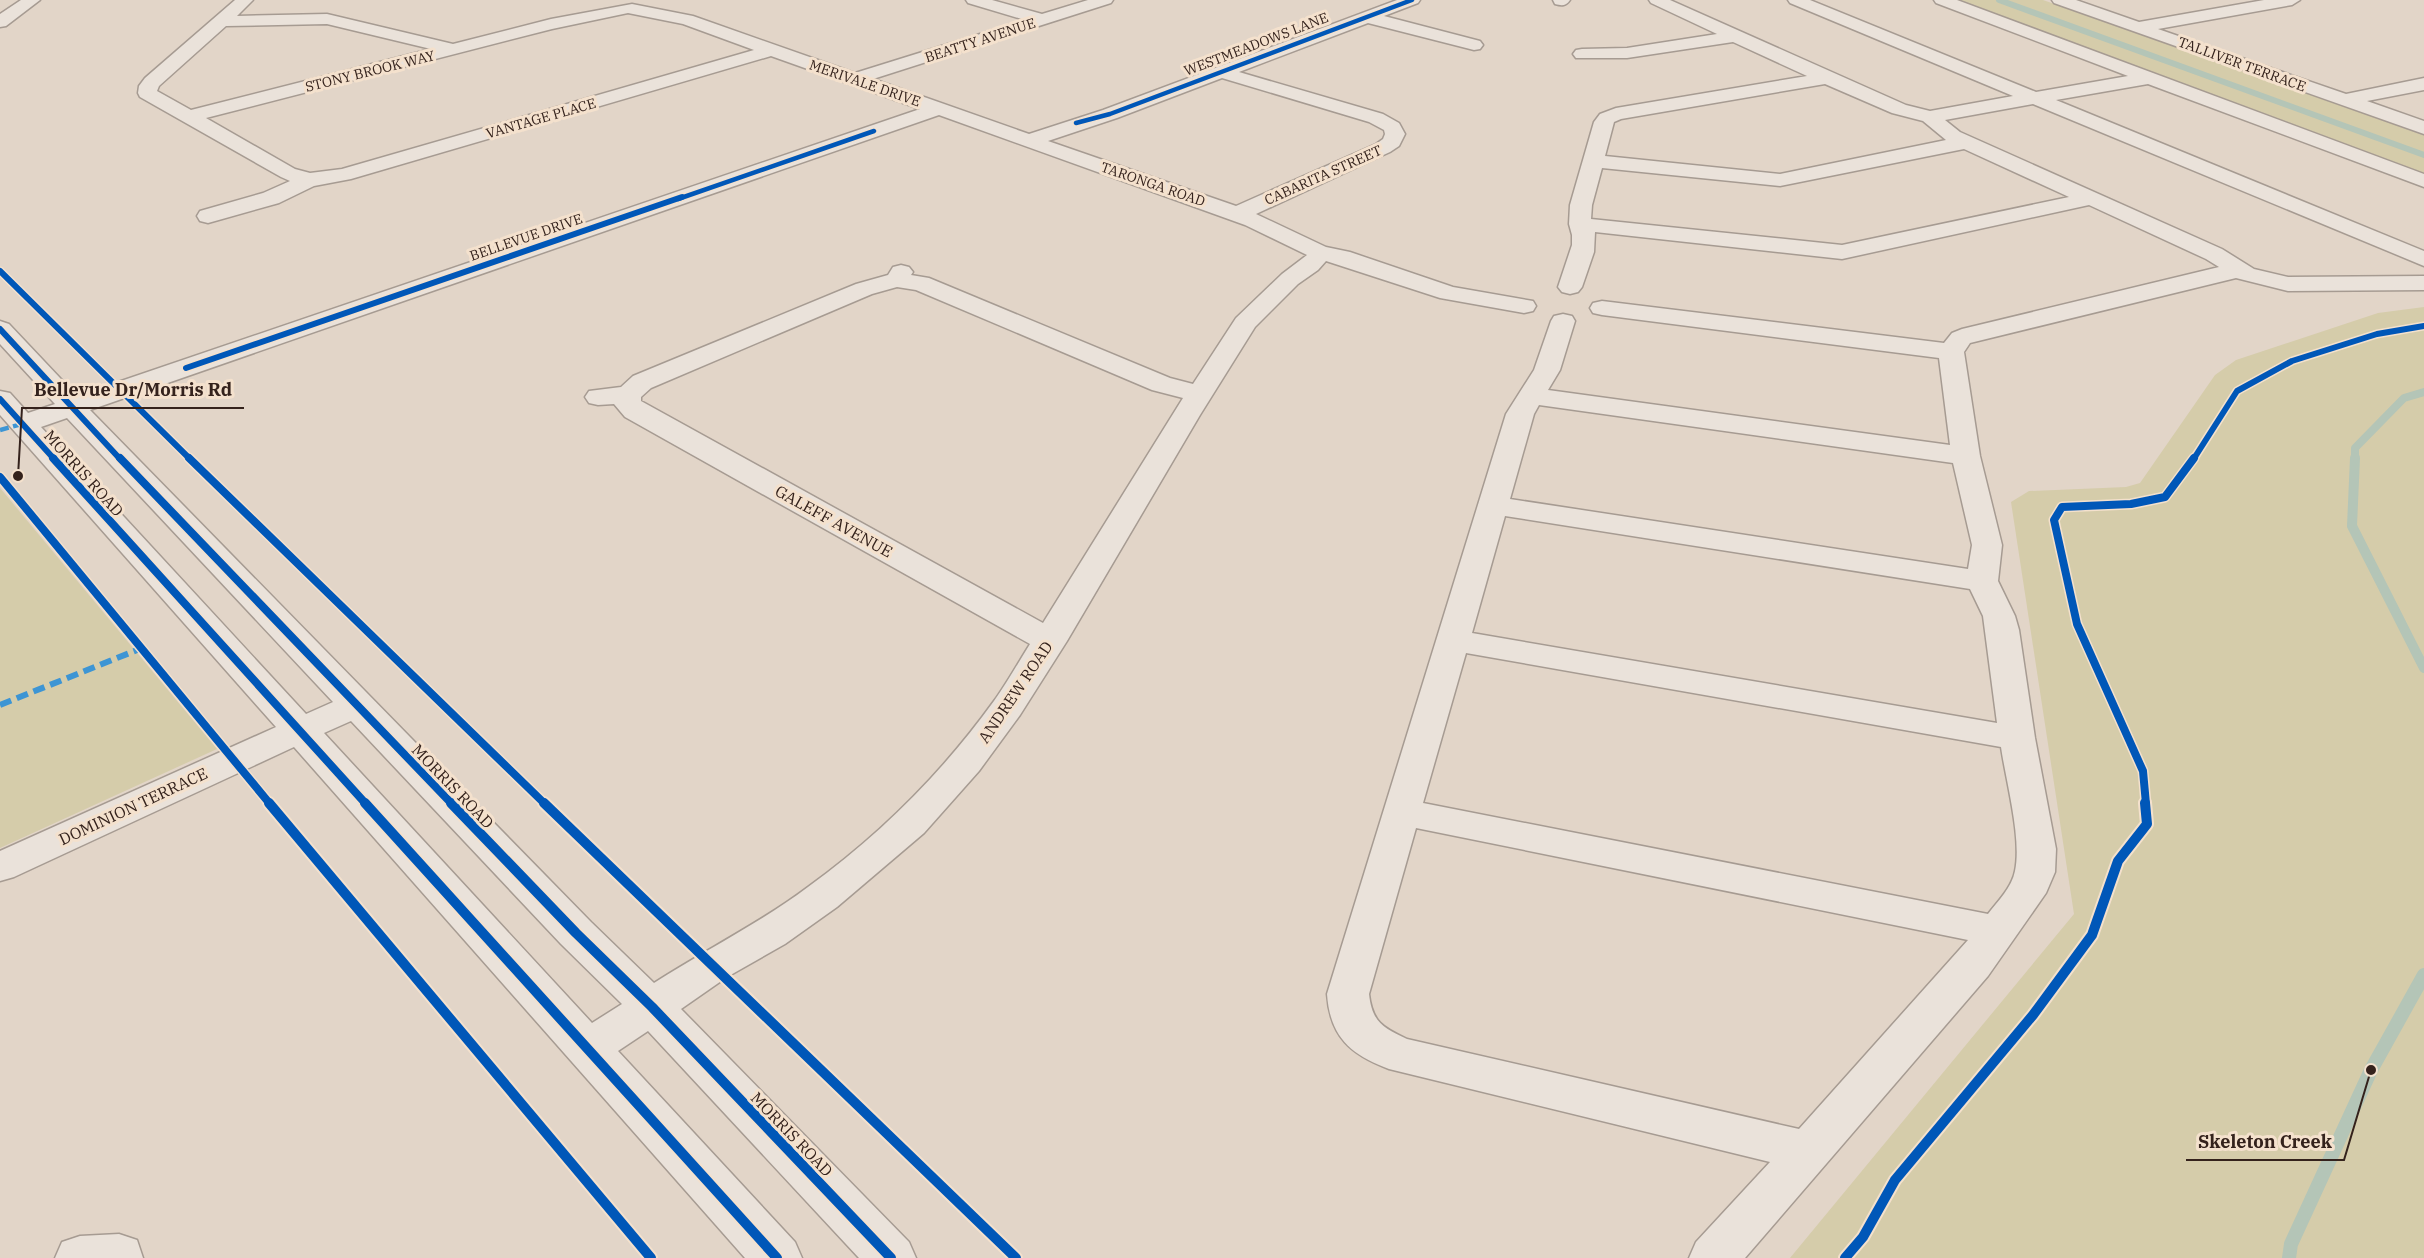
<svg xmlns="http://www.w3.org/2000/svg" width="2424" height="1258" font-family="'IBM Plex Serif',serif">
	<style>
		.green { fill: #d5ccaa }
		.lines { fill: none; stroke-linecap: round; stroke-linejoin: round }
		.stream-far3 { stroke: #b4c5b7; stroke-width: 6 }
		.stream-far2 { stroke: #b4c5b7; stroke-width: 8 }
		.stream-far1 { stroke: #b4c5b7; stroke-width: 10 }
		.stream { stroke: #b4c5b7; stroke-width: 14 }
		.minor-casing { stroke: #a69b92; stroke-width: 3 }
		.minor { fill: #eae2da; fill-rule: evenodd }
		.quiet-far1 { stroke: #3d95d4; stroke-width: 4.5; stroke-dasharray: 9 4.5; stroke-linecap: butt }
		.quiet { stroke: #3d95d4; stroke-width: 6; stroke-dasharray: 12 6; stroke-linecap: butt }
		.cycleway-far3-casing { stroke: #f4e1cd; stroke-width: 7 }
		.cycleway-far2-casing { stroke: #f4e1cd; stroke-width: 9 }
		.cycleway-far1-casing { stroke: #f4e1cd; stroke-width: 11 }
		.cycleway-casing { stroke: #f4e1cd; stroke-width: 14 }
		.cycleway-far3 { stroke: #0057b8; stroke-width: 4.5 }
		.cycleway-far2 { stroke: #0057b8; stroke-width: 6 }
		.cycleway-far1 { stroke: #0057b8; stroke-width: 8 }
		.cycleway { stroke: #0057b8; stroke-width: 10 }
		.labels { text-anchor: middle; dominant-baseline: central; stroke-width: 6; stroke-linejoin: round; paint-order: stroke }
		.far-street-label { font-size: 14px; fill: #34221c; stroke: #f4e1cd }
		.street-label { font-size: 16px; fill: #34221c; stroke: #f4e1cd }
		.leader { fill: none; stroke: #34221c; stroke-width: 2 }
		.callout-dot { fill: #34221c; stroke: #f4e1cd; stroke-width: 2 }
		.callout-label { font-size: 18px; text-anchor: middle; font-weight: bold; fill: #34221c; stroke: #f4e1cd; stroke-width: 6; stroke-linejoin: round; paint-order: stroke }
	</style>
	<rect width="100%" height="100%" fill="#e2d5c8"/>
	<!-- green -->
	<path class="green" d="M1952,0H2043L2424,135V177Z
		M2424,307V1258H1790L2074,914L2011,502L2029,491L2126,487L2140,483L2215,375L2236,360L2378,313Z
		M0,488L217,749L0,848Z"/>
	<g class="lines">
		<!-- stream-far3 -->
		<path class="stream-far3" d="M1999,0L2424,155"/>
		<!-- stream-far2 -->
		<path class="stream-far2" d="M2355,460V448L2404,398L2424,392"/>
		<!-- stream-far1 -->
		<path class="stream-far1" d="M2355,458L2352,526L2424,668"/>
		<!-- stream -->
		<path class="stream" d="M2289,1258L2291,1244L2371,1070L2424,975"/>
		<defs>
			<path id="minor" d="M21,0H40L6,26L0,27V14Z
				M235,0H253L237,16L327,14L453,44L551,19L632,4L693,16L855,73L1025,20L968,3L966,0H992L1042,14L1088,0H1113L1111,3L873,79L1029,134L1103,110L1397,0H1420L1418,3L1384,16L1480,41L1483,45L1480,49L1474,50L1368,23L1239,72L1383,114L1399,123L1405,134L1399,146L1390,152L1256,214L1326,247L1350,252L1453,287L1533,301L1536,306L1533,311L1524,313L1440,298L1326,261L1318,270L1298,284L1255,327L1200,415L1067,641L1020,715L979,771L924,833L837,907L785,944L727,977L681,1009L909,1242L916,1258H859L648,1031L618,1051L795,1242L802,1258H745L294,747L14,877L0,881V851L276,727L0,415V391L10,393L28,413L55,404L0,344V321L9,324L77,396L920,109L771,56L351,179L314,186L279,203L208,223L200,221L197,216L200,211L263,193L290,181L281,177L140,97L138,93L139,86L145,78ZM628,13L683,24L754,50L342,169L310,173L295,169L206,118L552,29ZM327,24L431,49L191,110L157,91L159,86L226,26ZM1222,78L1369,122L1384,130L1385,134L1383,139L1376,144L1236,206L1048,141L1117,118ZM939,115L1245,225L1307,255L1282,274L1236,318L1193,384L1170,378L929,278L911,275L913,272L909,267L901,265L893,267L888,275L856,284L633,376L621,387L589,391L585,397L589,403L598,405L614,404L625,417L1030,644C1018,663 1007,683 994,701C942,773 880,835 808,887C760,923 705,950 654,983L591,922L90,410ZM897,287L916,290L1152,390L1183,398L1043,623L641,401V397L651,388L872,294ZM67,418L333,702L306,714L41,427ZM351,721L561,944L622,1004L592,1023L324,733Z
				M1553,0H1570C1566,6 1562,6 1555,4Z
				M1649,0H1670L1906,105L1930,111L2013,96L1790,3L1788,0H1810L2036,92L2128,76L1936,3L1934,0H1957L2424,174V187L2148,84L2056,100L2424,251V266L2033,104L1945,120L1960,132L2222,249L2254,269L2288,277L2424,276V290L2288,291L2236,278L1970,343L1964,352L1980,456L2002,545L1998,581L2015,616L2019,630L2035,738L2056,849L2055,872L2046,893L1988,976L1745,1258H1689L1696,1242L1770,1162L1389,1069C1351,1055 1330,1037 1327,994L1506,414L1534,370L1551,321L1554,316L1563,314L1572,316L1575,321L1560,370L1548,390L1950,445L1939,358L1602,315L1593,313L1590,308L1593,303L1602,301L1944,343L1952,333L1962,329L2219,267L2206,259L2089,205L1842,259L1595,232L1594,252L1582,287L1578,292L1570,294L1562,292L1558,287L1572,245V235L1569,224L1570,205L1594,122L1600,114L1616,108L1807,76L1733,42L1627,58H1576L1573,54L1576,50L1582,49L1627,48L1717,34L1651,3ZM1825,84L1892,113L1923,121L1946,140L1780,174L1605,156L1614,122L1621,119ZM1964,149L2069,197L1842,245L1591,219L1592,205L1602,168L1780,186ZM1539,405L1953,463L1972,545L1968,569L1510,499L1534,414ZM1505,516L1970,589L1983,616L1997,723L1472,633ZM1466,653L2001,747C2006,781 2022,839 2015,871C2012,887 1998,901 1988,914L1423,803ZM1416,828L1968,940L1799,1129L1407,1039C1383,1028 1372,1022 1369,994Z
				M2052,0H2076L2139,22L2264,0H2300L2292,5L2158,29L2346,94L2424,78V90L2367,101L2424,121V134L2054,3Z
				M119,1234L137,1240L143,1258H55L62,1242L80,1236Z"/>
		</defs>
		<!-- minor casing -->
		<use href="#minor" class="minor-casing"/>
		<!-- minor -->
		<use href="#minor" class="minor"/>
		<!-- quiet-far1 -->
		<path class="quiet-far1" d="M0,430L22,424"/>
		<!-- quiet -->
		<path class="quiet" d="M0,705L142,648"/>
		<defs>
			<path id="cycleway-far3" d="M1076,123L1110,114L1412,0
				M678,199L874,131"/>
			<path id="cycleway-far2" d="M0,271L191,460
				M0,329L121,460
				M186,368L682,197
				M0,399L55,460
				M2193,460L2237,391L2292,361L2377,334L2424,326"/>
			<path id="cycleway-far1" d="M53,458L366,804
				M120,458L452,804
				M189,458L545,804
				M0,477L270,804
				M2146,804L2143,771L2077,624L2054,520L2062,507L2131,504L2165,497L2194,458"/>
			<path id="cycleway" d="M269,803L651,1258
				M365,803L777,1258
				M451,803L576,933L652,1007L891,1258
				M544,803L1016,1258
				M1845,1258L1863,1237L1895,1180L2033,1015L2092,935L2118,861L2147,824L2145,803"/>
		</defs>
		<!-- cycleway-far3 casing -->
		<use href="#cycleway-far3" class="cycleway-far3-casing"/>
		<!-- cycleway-far2 casing -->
		<use href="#cycleway-far2" class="cycleway-far2-casing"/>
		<!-- cycleway-far1 casing -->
		<use href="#cycleway-far1" class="cycleway-far1-casing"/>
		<!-- cycleway casing -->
		<use href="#cycleway" class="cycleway-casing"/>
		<!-- cycleway-far3 -->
		<use href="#cycleway-far3" class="cycleway-far3"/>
		<!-- cycleway-far2 -->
		<use href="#cycleway-far2" class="cycleway-far2"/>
		<!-- cycleway-far1 -->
		<use href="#cycleway-far1" class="cycleway-far1"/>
		<!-- cycleway -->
		<use href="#cycleway" class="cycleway"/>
	</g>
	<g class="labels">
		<!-- far-street labels -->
		<g class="far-street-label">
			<text transform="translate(980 40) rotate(-18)">BEATTY AVENUE</text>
			<text transform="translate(1256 44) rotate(-21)">WESTMEADOWS LANE</text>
			<text transform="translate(2242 64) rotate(20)">TALLIVER TERRACE</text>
			<text transform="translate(370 71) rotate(-14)">STONY BROOK WAY</text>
			<text transform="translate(865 83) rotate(19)">MERIVALE DRIVE</text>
			<text transform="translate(541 118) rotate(-16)">VANTAGE PLACE</text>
			<text transform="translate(1323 175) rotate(-24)">CABARITA STREET</text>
			<text transform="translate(1153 184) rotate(19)">TARONGA ROAD</text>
			<text transform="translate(526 237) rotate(-19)">BELLEVUE DRIVE</text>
		</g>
		<!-- street labels -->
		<g class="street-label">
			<text transform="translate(84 473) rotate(48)">MORRIS ROAD</text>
			<text transform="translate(834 521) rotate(29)">GALEFF AVENUE</text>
			<text transform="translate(1015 692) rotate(-56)">ANDREW ROAD</text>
			<text transform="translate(453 786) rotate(46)">MORRIS ROAD</text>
			<text transform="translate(133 806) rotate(-25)">DOMINION TERRACE</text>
			<text transform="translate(792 1134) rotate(46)">MORRIS ROAD</text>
		</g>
	</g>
	<!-- callouts -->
	<path class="leader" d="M18 476L22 408H244M2371 1070L2344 1160H2186"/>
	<g class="callout-dot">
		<circle cx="18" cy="476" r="6"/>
		<circle cx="2371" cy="1070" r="6"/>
	</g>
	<g class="callout-label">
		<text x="133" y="396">Bellevue Dr/Morris Rd</text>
		<text x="2265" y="1148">Skeleton Creek</text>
	</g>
</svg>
